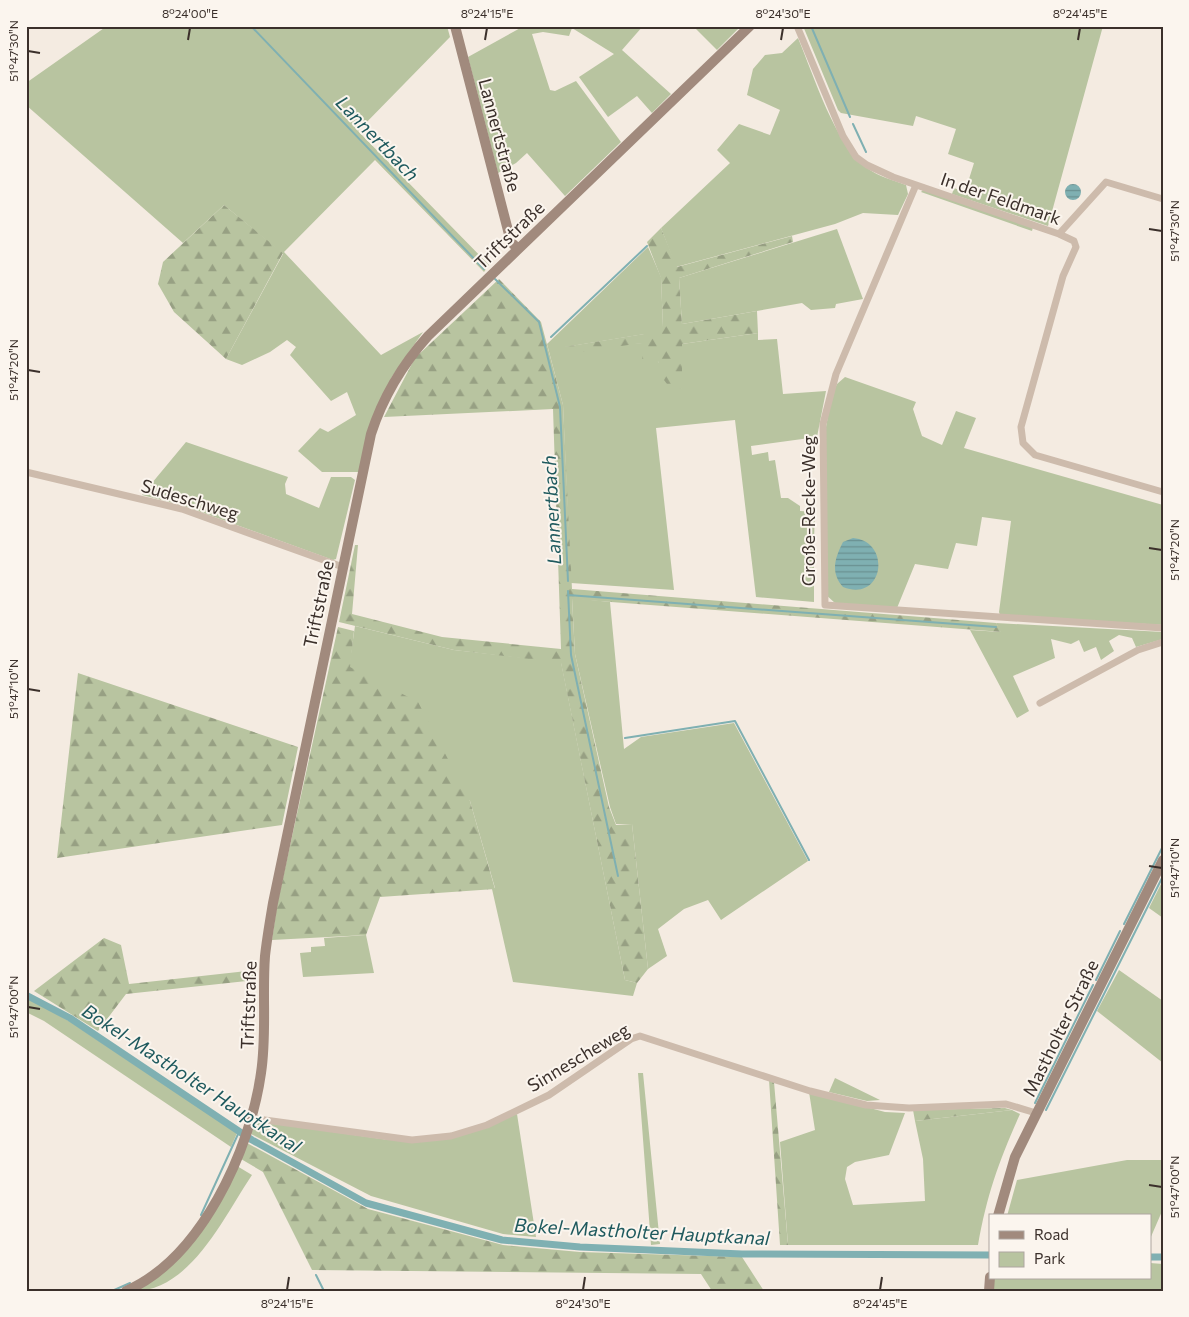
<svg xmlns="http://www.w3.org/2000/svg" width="1189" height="1317" font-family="Commissioner,sans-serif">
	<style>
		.green { fill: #b8c4a0 }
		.forest { fill: url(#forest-firs) }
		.water { fill: url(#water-rules) }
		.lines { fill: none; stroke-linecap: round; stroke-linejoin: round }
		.stream { stroke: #7fb0b2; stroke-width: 2 }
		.canal { stroke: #7fb0b2; stroke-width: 7 }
		.street { stroke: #cdbbac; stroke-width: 7 }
		.secondary { stroke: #a18a7d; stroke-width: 10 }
		.ticks { fill: none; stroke: #3b302b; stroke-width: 2 }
		.labels { text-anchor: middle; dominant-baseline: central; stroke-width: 4; stroke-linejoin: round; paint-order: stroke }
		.street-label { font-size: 18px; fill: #3b302b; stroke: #fbf5ee }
		.water-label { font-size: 19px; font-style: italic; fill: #1f5a5e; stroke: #fbf5ee }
		.neatline { fill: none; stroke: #3b302b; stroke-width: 2 }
		.ticks-label { font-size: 12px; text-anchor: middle; fill: #3b302b }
	</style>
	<defs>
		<pattern id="forest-firs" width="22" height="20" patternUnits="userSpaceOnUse" patternTransform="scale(1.25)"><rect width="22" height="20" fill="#b8c4a0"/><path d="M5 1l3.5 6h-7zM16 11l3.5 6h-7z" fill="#97a083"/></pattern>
		<pattern id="water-rules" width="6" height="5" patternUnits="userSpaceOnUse" patternTransform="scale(1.25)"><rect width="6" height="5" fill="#7fb0b2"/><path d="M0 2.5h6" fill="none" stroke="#699091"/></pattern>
	</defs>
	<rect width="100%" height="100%" fill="#f4ebe1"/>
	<!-- green -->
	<path class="green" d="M107,26H447L450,37L358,131L489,265L484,272L375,160L284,252L381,355L423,332L391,378L360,472H322L298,451L320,428L328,432L356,415L347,392L331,401L290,355L296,347L287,340L270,352L242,365L226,359L283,254L224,205L183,243L26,105V83Z
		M524,26H643L622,50L671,94L652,113L637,96L608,117L579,77L614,54L572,28L569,36L543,32L532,34L550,90L555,91L576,81L621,142L565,196L527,153L516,163L498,173L468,57Z
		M693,26H741L717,50Z
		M803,26H1103L1048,226L952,194L954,188L965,192L974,163L948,154L956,129L916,116L913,126L841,113L838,110Z
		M798,38C814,76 835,145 867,168C879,177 893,180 906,185L908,194L898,215L863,213L835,224L676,267L661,228L730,163L717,150L739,124L770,135L780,110L747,95L753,69L765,55L782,53Z
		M923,190L1033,227L1032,231L921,192Z
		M837,229L863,299L836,304L835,308L811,310L802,303L682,324L679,278Z
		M648,247L661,277L663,327L645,334L565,347L642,343L682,389V344L758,333V340L777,339L783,394L826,391L817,437L751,446L752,455L768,452L769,461L775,460L781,498H788L800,506V511L815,512L814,539H811L810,544L814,545V602L756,597L735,420L656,428L674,590L571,583L563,405L547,344Z
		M845,377L916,402L913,409L922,436L942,445L956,411L976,418L964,448L1163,505V625L1000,615L999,612L1011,521L982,517L977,546L956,543L948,569L915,564L897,608L835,603L825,594L826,427L832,394L837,384Z
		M186,442L288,477L285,484L286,494L319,508L331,477H351L355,480L336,559L333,560L184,506L142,495Z
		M572,598L610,602L624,749L641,737L734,723L808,861L721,920L708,900L684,909L658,929L667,956L648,969L632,824H616L610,807L575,654Z
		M996,623L1163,632V639L1136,647L1132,638L1119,635L1109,641L1114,651L1101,660L1096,647L1084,652L1079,640L1071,644L1051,639L1055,658L1013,676L1029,711L1017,718L970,630L1001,632Z
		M355,626L454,650L561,662L625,980L637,983L633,996L513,982L492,889L495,888L470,801L349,667Z
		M1163,880V918L1149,908Z
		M366,935L374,973L303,977L300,953L311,952V947L325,946L324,938Z
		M1119,970L1163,1001V1063L1097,1011Z
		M26,997L69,1021L237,1133L231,1147L44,1021L26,1012Z
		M638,1073H643L660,1244L651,1245Z
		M835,1078L880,1100L867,1101L829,1092Z
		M809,1092L885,1112L905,1113L889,1155L855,1162L847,1167L845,1179L853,1205L925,1201L923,1159L915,1121L1012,1110L1020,1114C999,1161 987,1194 978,1245H788L780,1142L815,1130Z
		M517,1114L536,1237L503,1234L371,1196L251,1134L255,1123L263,1122L389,1140L451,1138Z
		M1127,1160H1163V1209L1150,1239V1216H1007L1017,1180Z
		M237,1166L252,1175C224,1216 191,1291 134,1291C192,1257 208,1224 237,1166Z
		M1150,1263L1163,1264V1291H993L994,1278H1150Z"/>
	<!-- forest -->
	<path class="forest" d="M224,205L283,253L226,359L174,312L158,284L163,262Z
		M661,228L677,267L792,236L793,242L679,278L682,324L757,311L758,333L682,344V389L670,388L658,372L659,362L642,359V343L566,354L564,347L644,334L650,326L663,327L661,278L647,242Z
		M499,279L541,322L563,405L572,589L996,623L1002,632L572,599L575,654L609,807L616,825L632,824L648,969L637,983L625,980L561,663L454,650L339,622L355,545H358L352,614L442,637L561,649L553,409L384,417L415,358Z
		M338,627L354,631L350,667L418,702L470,801L495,889L380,897L366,935L272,940L277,905Z
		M78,673L298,747L282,825L57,858Z
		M104,938L121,945L129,984L256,970V980L126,994L98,1031L34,991Z
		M769,1080L774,1082L788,1245H780Z
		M1005,1108L1012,1110L915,1121L913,1110Z
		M247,1143L368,1209L503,1245L580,1252L742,1257L764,1291H712L701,1274L312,1270L263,1172L241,1159Z"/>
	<!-- water -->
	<path class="water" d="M1065 192a8 8 0 1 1 16 0a8 8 0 1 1-16 0Z
		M853,538C892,541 884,603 843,587C830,572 835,558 843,542Z"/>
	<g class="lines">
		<!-- stream -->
		<path class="stream" d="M251,26L484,269
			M811,26L850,117
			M853,124L866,152
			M495,279L539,322L560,407L568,581
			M551,337L647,246
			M568,591L571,655L618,876
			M568,595L996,627
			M625,738L735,721L809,860
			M1124,924L1163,846
			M1096,980L1120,931
			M1035,1103L1093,985
			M1046,1110L1163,876
			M201,1215L239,1132
			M316,1275L324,1291
			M112,1291L130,1283"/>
		<!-- canal -->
		<path class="canal" d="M26,995L70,1018L252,1140L366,1203L502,1240L580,1247L742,1254L990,1255
			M1150,1257H1163"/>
		<!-- street -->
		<path class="street" d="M797,26L843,136L856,157L867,165L893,177L1059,234L1074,241L1076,247L1063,276L1021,427L1023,443L1035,455L1163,492
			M916,185L836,374L823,424L825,605L1163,628
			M1059,234L1106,182L1163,199
			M26,472L182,509L343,567
			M1040,703L1138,650L1163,642
			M251,1118L412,1140L451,1136L487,1125L549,1095L631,1039L640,1036L810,1091L866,1105L909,1108L1006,1104L1036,1113"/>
		<!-- secondary -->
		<path class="secondary" d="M455,26L511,242L518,249
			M998,1216L1015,1157L1163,860
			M126,1291C201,1258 250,1151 261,1073C267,1034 262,995 265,956C267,938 270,921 273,903L371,434C383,397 402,365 428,336L750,26
			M989,1291L990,1277"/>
	</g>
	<!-- ticks -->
	<path class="ticks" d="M188,40L190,28M485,40L487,28M781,40L783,28M1078,40L1080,28M28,51L40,53M1149,229L1162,231M28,370L40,372M1149,548L1162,550M28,689L40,691M1149,866L1162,868M28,1007L40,1009M1149,1185L1162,1187M287,1290L289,1277M583,1290L585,1277M880,1290L882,1277"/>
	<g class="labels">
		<!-- street labels -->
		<g class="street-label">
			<text transform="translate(500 135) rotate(75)">Lannertstraße</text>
			<text transform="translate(1001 198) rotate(19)">In der Feldmark</text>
			<text transform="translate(509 235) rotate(-44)">Triftstraße</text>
			<text transform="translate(190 499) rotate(17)">Sudeschweg</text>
			<text transform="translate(808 511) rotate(-90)">Große-Recke-Weg</text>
			<text transform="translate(318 604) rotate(-78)">Triftstraße</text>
			<text transform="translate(248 1005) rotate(-88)">Triftstraße</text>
			<text transform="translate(1060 1028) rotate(-64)">Mastholter Straße</text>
			<text transform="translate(578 1057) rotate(-31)">Sinnescheweg</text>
		</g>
		<!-- water labels -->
		<g class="water-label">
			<text transform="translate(378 138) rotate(46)">Lannertbach</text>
			<text transform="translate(551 510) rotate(-93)">Lannertbach</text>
			<text transform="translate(192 1078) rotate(33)">Bokel-Mastholter Hauptkanal</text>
			<text transform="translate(642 1231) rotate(3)">Bokel-Mastholter Hauptkanal</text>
		</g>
	</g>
	<!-- border -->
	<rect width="1189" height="1317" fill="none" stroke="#fbf5ee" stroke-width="55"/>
	<!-- legend -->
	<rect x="989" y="1214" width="162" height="65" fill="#fbf5ee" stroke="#aea6a0"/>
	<rect x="999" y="1231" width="25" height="8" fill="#a18a7d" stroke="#aea6a0"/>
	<text x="1034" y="1240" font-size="15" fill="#3b302b">Road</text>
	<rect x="999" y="1252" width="25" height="15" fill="#b8c4a0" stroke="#aea6a0"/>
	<text x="1034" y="1264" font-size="15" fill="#3b302b">Park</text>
	<rect x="28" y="28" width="1134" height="1262" class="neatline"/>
	<g class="ticks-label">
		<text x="190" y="18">8°24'00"E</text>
		<text x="487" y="18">8°24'15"E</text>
		<text x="783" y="18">8°24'30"E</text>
		<text x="1080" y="18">8°24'45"E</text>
		<text transform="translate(14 51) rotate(-90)" y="4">51°47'30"N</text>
		<text transform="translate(1175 231) rotate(-90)" y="4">51°47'30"N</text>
		<text transform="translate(14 370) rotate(-90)" y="4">51°47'20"N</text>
		<text transform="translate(1175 550) rotate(-90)" y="4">51°47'20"N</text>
		<text transform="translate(14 689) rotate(-90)" y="4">51°47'10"N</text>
		<text transform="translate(1175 868) rotate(-90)" y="4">51°47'10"N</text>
		<text transform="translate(14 1007) rotate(-90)" y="4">51°47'00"N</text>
		<text transform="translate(1175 1187) rotate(-90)" y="4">51°47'00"N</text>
		<text x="287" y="1308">8°24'15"E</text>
		<text x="583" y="1308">8°24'30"E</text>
		<text x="880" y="1308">8°24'45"E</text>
	</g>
</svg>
